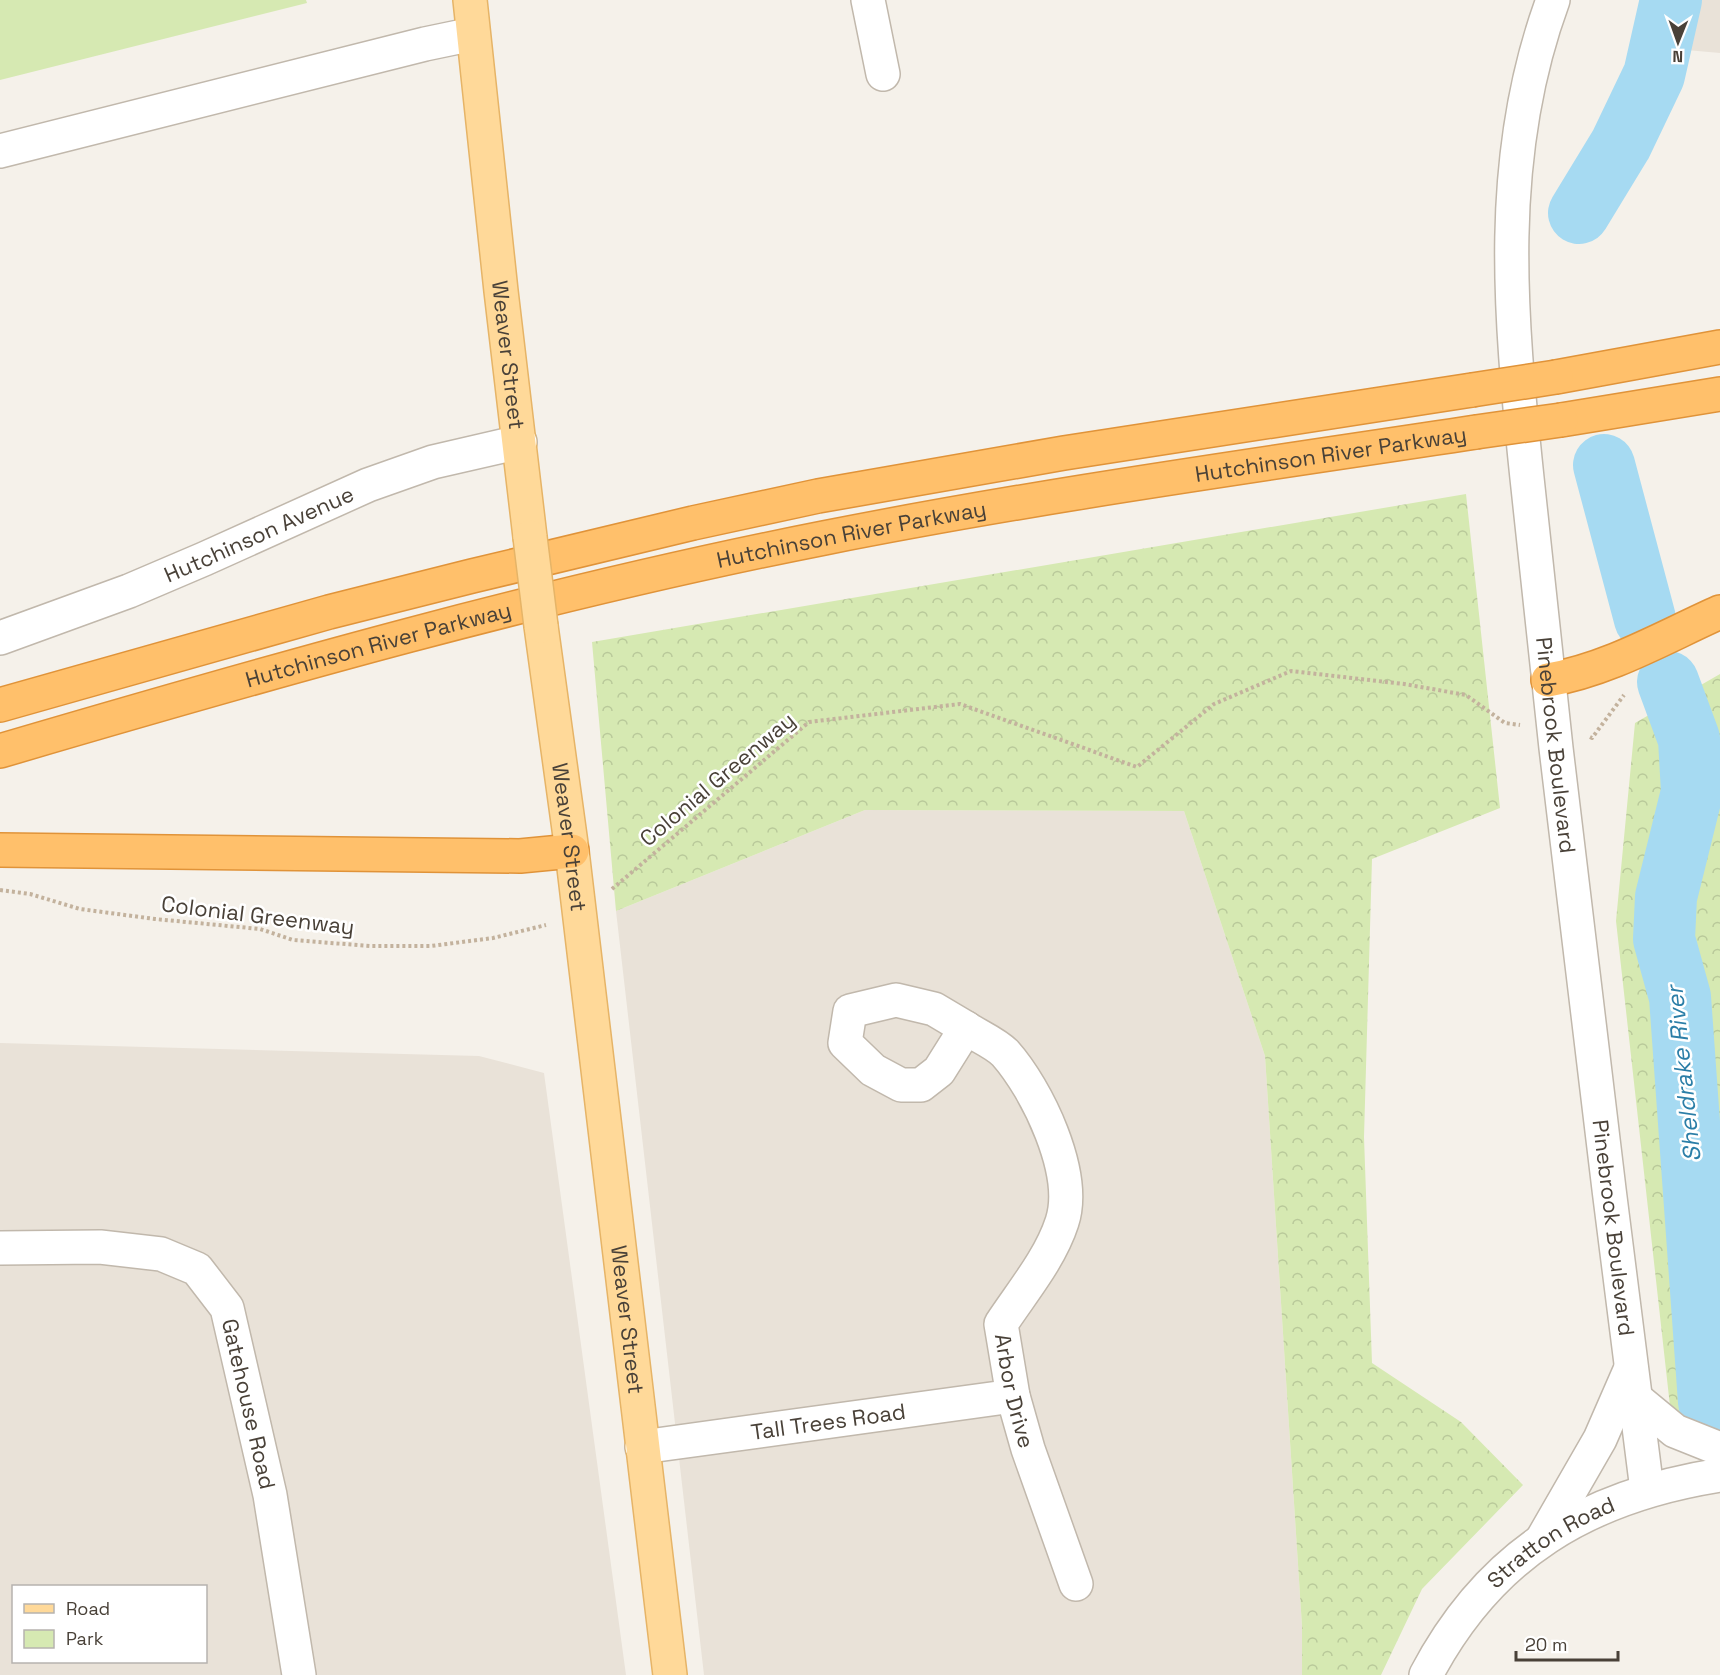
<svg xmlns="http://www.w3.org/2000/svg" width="1720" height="1675" font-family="'Space Grotesk',sans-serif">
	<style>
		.residential { fill: #e9e2d8; fill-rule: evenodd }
		.green { fill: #d6e9b2 }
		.forest { fill: url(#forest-crowns) }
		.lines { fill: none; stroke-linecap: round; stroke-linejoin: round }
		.river { stroke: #a6daf2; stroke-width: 62 }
		.minor-casing { stroke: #c1b8ac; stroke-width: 36 }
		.major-casing { stroke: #e6b467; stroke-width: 36 }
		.highway-casing { stroke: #e09339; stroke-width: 36 }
		.path { stroke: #c3b29d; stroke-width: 4; stroke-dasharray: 3 3; stroke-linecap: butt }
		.minor { stroke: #fff; stroke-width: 33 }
		.major { stroke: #ffd999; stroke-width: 33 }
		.highway { stroke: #ffc06b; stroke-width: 33 }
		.major-bridge-casing { stroke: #e6b467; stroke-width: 36; stroke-linecap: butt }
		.highway-bridge-casing { stroke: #e09339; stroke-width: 36; stroke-linecap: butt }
		.major-bridge { stroke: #ffd999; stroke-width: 33 }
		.highway-bridge { stroke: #ffc06b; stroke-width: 33 }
		.labels { text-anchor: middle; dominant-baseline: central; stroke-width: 5; stroke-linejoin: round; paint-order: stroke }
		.street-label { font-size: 22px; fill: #494138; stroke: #fff }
		.water-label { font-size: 24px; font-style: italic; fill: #2b7ea7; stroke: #fff }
	</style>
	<defs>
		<pattern id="forest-crowns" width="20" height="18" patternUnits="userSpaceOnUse" patternTransform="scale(1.5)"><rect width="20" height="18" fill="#d6e9b2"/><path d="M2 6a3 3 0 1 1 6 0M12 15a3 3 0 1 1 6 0" fill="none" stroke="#b9c99a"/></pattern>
	</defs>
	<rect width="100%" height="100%" fill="#f5f1ea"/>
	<!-- residential -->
	<path class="residential" d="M1667,0H1720V53L1653,47Z
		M865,810L1184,811L1265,1056L1302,1626V1675H704L616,911Z
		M0,1043L479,1056L544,1073L626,1675H0ZM14,1586H206V1662H14Z"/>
	<!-- green -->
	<path class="green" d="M0,0H306L307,3L0,80Z"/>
	<!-- forest -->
	<path class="forest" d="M1466,494L1500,808L1372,859L1364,1137L1372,1363L1461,1422L1523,1485L1422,1589L1381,1675H1302V1626L1265,1056L1184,811L865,810L616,911L592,642Z
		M1720,674V1421L1672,1424L1616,921L1635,723Z"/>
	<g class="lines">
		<!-- river -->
		<path class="river" d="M1579,213L1621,144L1654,75L1671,0
			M1604,465L1645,619
			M1668,682L1689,739L1692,792L1666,897L1664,939L1680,997L1709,1402"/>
		<defs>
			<g id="minor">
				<path d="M868,0L883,74"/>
				<path id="s1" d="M1553,0C1495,157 1510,315 1527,478C1537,568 1546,658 1556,748C1585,995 1615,1243 1647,1490"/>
				<path d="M0,151L425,44L473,34"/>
				<path id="s2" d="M0,638L129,591L204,559L368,485L433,462L520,442"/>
				<path d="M896,1000L934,1009L966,1028L939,1071L921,1085H901L873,1070L845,1043L850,1011Z"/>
				<path id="s3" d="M966,1028C978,1036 995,1043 1005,1053C1037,1089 1078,1173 1062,1222C1050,1259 1022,1292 1001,1324L1013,1396L1028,1449L1076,1584"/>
				<path id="s4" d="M0,1248L100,1247L161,1254L197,1269L227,1308L270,1495L299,1675"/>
				<path d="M1635,1398L1675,1431L1720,1449"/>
				<path id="s5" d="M642,1447L1013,1396"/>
				<path d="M1543,1538L1600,1439L1631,1368"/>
				<path id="s6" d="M1426,1675C1490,1553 1587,1496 1720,1475"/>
			</g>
			<g id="major">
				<path id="s7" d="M470,0L501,291L530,537"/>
				<path id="s8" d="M541,626L572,851L670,1675"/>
			</g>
			<g id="highway">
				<path d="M1556,377L1720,347"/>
				<path d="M1561,420L1720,394"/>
				<path d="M1548,680C1610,669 1664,637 1720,612"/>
				<path d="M0,705L329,612L472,576L693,523L818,496L1064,453L1472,390"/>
				<path id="s9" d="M0,751C272,671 545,593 824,538C1040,495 1259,465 1476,432"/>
				<path d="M0,850L520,856L572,851"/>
			</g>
		</defs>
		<!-- minor casing -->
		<use href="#minor" class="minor-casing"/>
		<!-- major casing -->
		<use href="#major" class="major-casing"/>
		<!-- highway casing -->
		<use href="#highway" class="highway-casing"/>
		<!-- path -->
		<path class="path" d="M1590,737L1592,738L1624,695
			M612,889L809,722L960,704L1137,767L1214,704L1291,671L1404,684L1466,695L1505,723L1520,725
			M0,890L30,894L80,909L155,919L260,929L293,940L370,946H431L493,938L546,925"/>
		<!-- minor -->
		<use href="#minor" class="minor"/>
		<!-- major -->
		<use href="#major" class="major"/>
		<!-- highway -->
		<use href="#highway" class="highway"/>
		<defs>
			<path id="major-bridge" d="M530,537L541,626"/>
			<path id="highway-bridge" d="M1472,390L1556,377
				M1476,432L1561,420"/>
		</defs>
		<!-- major-bridge casing -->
		<use href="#major-bridge" class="major-bridge-casing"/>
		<!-- highway-bridge casing -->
		<use href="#highway-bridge" class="highway-bridge-casing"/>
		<!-- major-bridge -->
		<use href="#major-bridge" class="major-bridge"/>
		<!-- highway-bridge -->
		<use href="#highway-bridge" class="highway-bridge"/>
	</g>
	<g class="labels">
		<!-- street labels -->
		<g class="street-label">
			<text stroke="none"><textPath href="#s7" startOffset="357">Weaver Street</textPath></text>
			<text stroke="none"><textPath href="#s9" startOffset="1365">Hutchinson River Parkway</textPath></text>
			<text stroke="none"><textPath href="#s2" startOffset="279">Hutchinson Avenue</textPath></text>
			<text stroke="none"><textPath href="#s9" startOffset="879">Hutchinson River Parkway</textPath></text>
			<text stroke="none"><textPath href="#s9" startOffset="393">Hutchinson River Parkway</textPath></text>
			<text stroke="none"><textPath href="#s1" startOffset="752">Pinebrook Boulevard</textPath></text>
			<text transform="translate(717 779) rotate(-40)">Colonial Greenway</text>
			<text stroke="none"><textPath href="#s8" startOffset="213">Weaver Street</textPath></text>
			<text transform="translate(258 915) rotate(7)">Colonial Greenway</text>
			<text stroke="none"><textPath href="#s1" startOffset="1238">Pinebrook Boulevard</textPath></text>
			<text stroke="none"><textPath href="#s8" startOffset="699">Weaver Street</textPath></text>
			<text stroke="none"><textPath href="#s3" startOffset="418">Arbor Drive</textPath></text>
			<text stroke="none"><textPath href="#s4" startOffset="348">Gatehouse Road</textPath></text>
			<text stroke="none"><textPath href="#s5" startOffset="188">Tall Trees Road</textPath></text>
			<text stroke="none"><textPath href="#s6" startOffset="186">Stratton Road</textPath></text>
		</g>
		<!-- water labels -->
		<g class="water-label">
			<text transform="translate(1683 1074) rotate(-96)">Sheldrake River</text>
		</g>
	</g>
	<!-- legend -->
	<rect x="12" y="1585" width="195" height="78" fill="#ffffff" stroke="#b6b3af" stroke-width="1.5"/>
	<rect x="24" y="1604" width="30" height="9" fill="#ffd999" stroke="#b6b3af" stroke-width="1.5"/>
	<text x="66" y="1615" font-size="18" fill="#494138">Road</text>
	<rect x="24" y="1630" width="30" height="18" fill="#d6e9b2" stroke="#b6b3af" stroke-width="1.5"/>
	<text x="66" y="1645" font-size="18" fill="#494138">Park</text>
	<!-- north arrow -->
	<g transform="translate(1678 42) rotate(181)" stroke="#ffffff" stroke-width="4.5" paint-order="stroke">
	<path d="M0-4.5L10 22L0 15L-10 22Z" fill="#494138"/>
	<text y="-9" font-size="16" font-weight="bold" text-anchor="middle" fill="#494138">N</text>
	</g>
	<!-- scale -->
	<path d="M1516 1651v9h102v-9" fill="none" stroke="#494138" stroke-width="3"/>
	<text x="1525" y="1651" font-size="18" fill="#494138" stroke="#ffffff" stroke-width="4.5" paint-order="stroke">20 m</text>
</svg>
